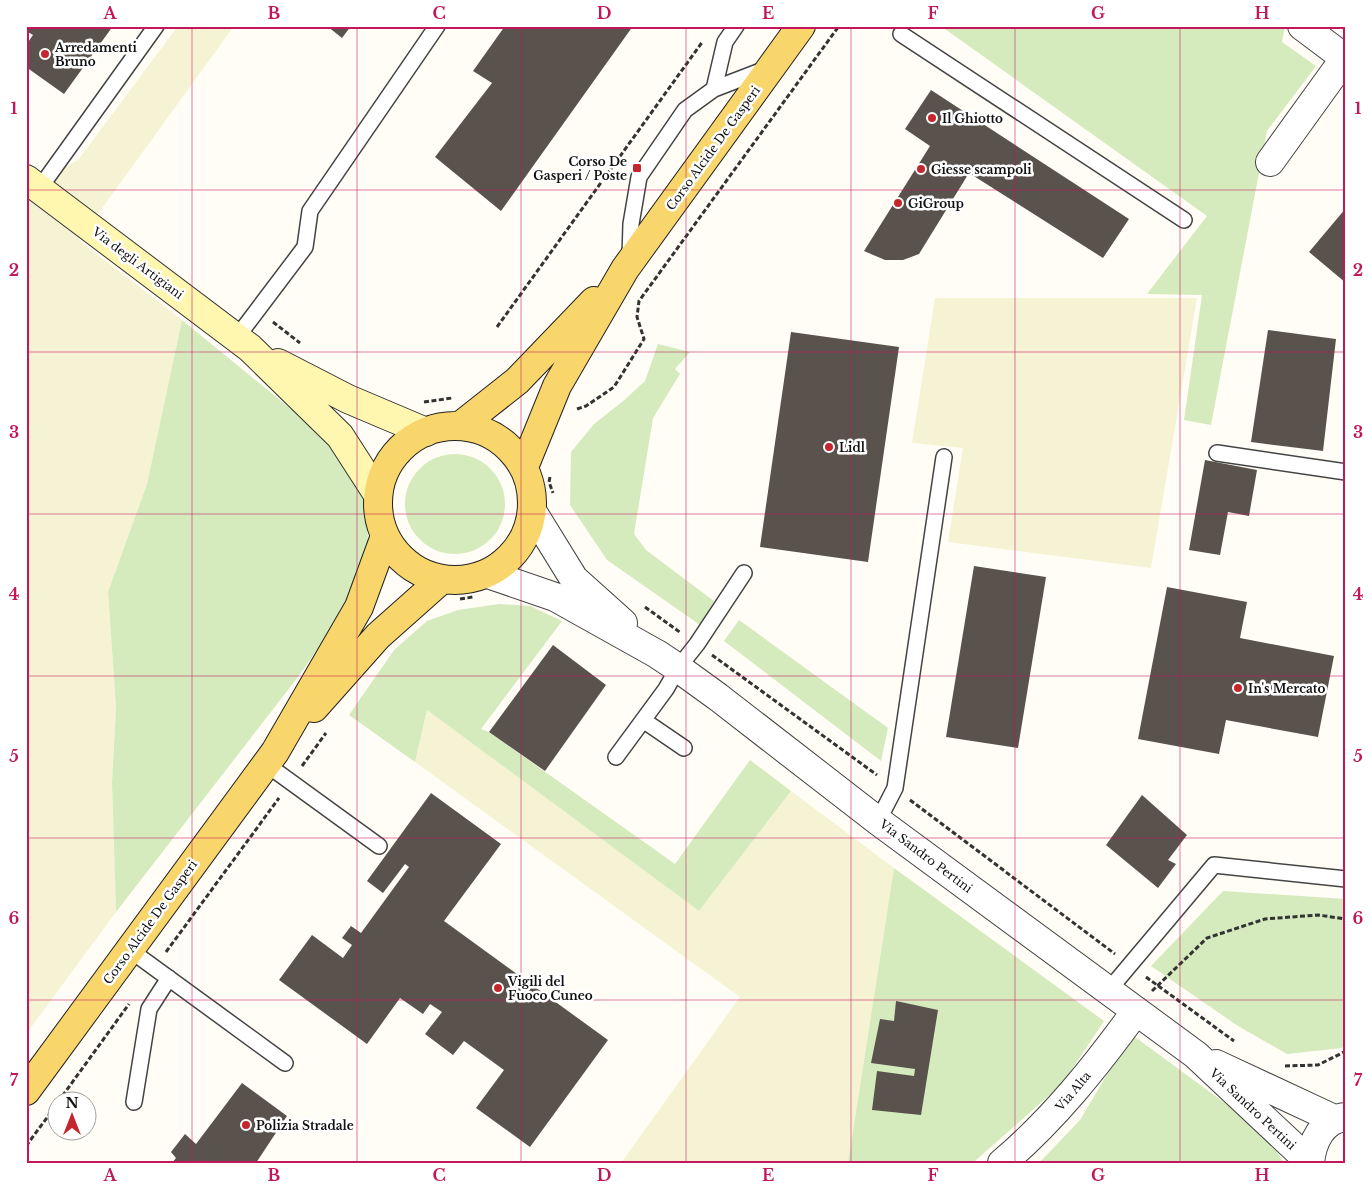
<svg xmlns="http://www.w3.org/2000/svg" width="1372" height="1189" font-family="'Libre Baskerville',serif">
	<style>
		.farmland { fill: #f6f3d4 }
		.green { fill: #d5ebbd }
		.building { fill: #5a524d }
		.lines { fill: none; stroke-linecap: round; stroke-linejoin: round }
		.service-casing { stroke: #444; stroke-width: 18 }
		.minor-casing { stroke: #444; stroke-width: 30 }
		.tertiary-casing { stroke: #444; stroke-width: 30 }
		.secondary-casing { stroke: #333; stroke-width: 30 }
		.primary-casing { stroke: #222; stroke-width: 30 }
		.path { stroke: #333; stroke-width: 3; stroke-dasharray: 5 2.5; stroke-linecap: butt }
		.service { stroke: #fff; stroke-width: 15 }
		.minor { stroke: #fff; stroke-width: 28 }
		.tertiary { stroke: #fff; stroke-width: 28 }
		.secondary { stroke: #fff6b0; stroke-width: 28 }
		.primary { stroke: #f9d66b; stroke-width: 28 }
		.grid { fill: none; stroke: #c2185b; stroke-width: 1; stroke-opacity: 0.55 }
		.poi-dot { fill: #c4262e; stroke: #fff; stroke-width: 2 }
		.labels { text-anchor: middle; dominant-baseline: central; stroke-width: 5; stroke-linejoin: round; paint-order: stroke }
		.poi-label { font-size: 12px; font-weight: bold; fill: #111; stroke: #fff; text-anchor: start }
		.street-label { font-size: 12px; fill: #111; stroke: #fff }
		.neatline { fill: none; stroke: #c2185b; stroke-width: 2 }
		.grid-label { font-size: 16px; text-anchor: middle; font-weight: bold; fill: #c2185b }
	</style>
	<rect width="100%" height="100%" fill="#fffdf5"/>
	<!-- farmland -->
	<path class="farmland" d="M178,26H234L79,240L182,320L147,484L108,592L116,707L112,783L116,912L26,1034V188L78,160Z
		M935,298H1197L1151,568L948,542L963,448L912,443Z
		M427,710L699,911L791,791L894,868L848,1163H621L740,997L415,762Z"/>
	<!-- green -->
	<path class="green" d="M947,26H1285L1282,42L1316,66L1267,131L1211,425L1184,420L1202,295L1147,294L1207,216L945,29Z
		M182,320L341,450L366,501L369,563L347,607L298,677L116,912L112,783L116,707L108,592L147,484Z
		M658,344L690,352L675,369L680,374L653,418L634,534L646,550L714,601L700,625L607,560L570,505L571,452L594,424L622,402L645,381Z
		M405 504a50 50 0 1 1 100 0a50 50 0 1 1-100 0Z
		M499,604L530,606L562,621L481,729L489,732L675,864L750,760L791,791L699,911L427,710L415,762L349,715L394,650L427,621L458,610Z
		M739,620L888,728L881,761L724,641Z
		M894,868L1104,1021L1063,1083L975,1161L978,1163H848Z
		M1223,891L1346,899V1039L1342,1048L1287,1054L1238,1026L1151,966Z
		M1131,1034L1267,1134L1284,1163H1039L1080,1120Z"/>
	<!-- building -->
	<path class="building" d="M26,26H113L64,94L26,67V45L33,35L26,31Z
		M327,26H351L342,38Z
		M505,26H633L501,211L435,157L492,83L473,71Z
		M931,90L1129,219L1103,258L969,173L919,254L903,260H885L864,251L930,146L905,129Z
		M1346,208V283L1309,252Z
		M1268,330L1336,339L1323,451L1251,442Z
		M791,332L899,347L868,562L760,547Z
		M1205,460L1257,470L1249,516L1228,512L1220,555L1189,550Z
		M974,566L1046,577L1018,748L946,737Z
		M1167,587L1247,602L1240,638L1334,656L1318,737L1226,720L1219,754L1138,739Z
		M553,645L606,685L545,771L489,732Z
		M431,793L501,844L444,921L608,1040L530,1147L476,1108L504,1070L464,1041L453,1055L425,1034L442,1012L430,1004L423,1014L400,998L367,1044L279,980L312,935L343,958L352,945L342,938L351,926L361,933L409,867L405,864L383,893L367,881Z
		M1142,795L1187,835L1168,860L1176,864L1158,888L1106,845Z
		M896,1001L938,1010L921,1115L872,1110L877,1071L914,1076L915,1069L871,1063L880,1019L894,1021Z
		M242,1083L287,1116L256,1163H172L176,1158L171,1152L185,1134L196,1144Z"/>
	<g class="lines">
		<defs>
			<path id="service" d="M901,34L1184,220
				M714,89L725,42L736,26
				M39,189L156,26
				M630,257L631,224L639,177L685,110L714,89L766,69
				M237,337L305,247L310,211L437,26
				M1217,453L1346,472
				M643,720L684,748
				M616,757L666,689L678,668L697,644L744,573
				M266,764L379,846
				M878,821L895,788L944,457
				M130,950L285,1063
				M1108,991L1214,865L1346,879
				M134,1102L149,1009L169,978"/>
			<path id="minor" d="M1302,26L1346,59
				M1270,162L1345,58
				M1002,1163C1054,1119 1096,1066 1136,1011"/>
			<path id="tertiary" d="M532,511L574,579L623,623
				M488,574L555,597L657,654L678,668L718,697L878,821L1196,1055L1310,1162
				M1216,1064L1334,1119
				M1310,1163C1312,1142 1322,1119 1346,1117"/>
			<path id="secondary" d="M26,179L250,348L340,436L378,495
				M278,363L348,399L426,432"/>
			<path id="primary" d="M378 503a77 77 0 1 1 154 0a77 77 0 1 1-154 0Z
				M460,426L517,381L594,301
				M524,467L557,386L625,269L801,26
				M314,708L378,636L441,580
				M26,1091L275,752L359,607L385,536"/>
		</defs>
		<!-- service casing -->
		<use href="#service" class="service-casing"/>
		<!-- minor casing -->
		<use href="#minor" class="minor-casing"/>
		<!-- tertiary casing -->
		<use href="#tertiary" class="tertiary-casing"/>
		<!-- secondary casing -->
		<use href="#secondary" class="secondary-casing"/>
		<!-- primary casing -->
		<use href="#primary" class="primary-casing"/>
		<!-- path -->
		<path class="path" d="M273,322L300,343
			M497,327L703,41
			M424,402L452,398
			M577,409L586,406L614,387L644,339L637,317L639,301L839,26
			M550,477L549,482L553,493
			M460,599L473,597
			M645,607L681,633
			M712,655L877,775
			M302,766L326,733
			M910,800L1115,954
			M166,952L279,798
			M1146,977L1234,1041
			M1152,991L1207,938L1265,919L1318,915L1346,919
			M1285,1066L1318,1065L1346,1051
			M58,1102L129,1004
			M26,1146L58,1103"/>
		<!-- service -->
		<use href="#service" class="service"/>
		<!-- minor -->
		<use href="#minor" class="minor"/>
		<!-- tertiary -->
		<use href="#tertiary" class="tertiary"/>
		<!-- secondary -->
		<use href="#secondary" class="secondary"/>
		<!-- primary -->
		<use href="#primary" class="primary"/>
	</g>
	<!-- grid -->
	<path class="grid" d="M192,26V1163M357,26V1163M521,26V1163M686,26V1163M851,26V1163M1015,26V1163M1180,26V1163M26,190H1346M26,352H1346M26,514H1346M26,676H1346M26,838H1346M26,1000H1346"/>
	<!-- markers -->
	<g class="poi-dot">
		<circle cx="45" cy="54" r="5"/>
		<circle cx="932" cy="118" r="5"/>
		<rect x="632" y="163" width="10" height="10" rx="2.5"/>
		<circle cx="921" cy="169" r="5"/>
		<circle cx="898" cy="203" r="5"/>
		<circle cx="829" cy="447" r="5"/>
		<circle cx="1238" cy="688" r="5"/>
		<circle cx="498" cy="988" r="5"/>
		<circle cx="246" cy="1125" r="5"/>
	</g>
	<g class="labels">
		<!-- poi labels -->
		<g class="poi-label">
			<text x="55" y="47">Arredamenti<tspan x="55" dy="14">Bruno</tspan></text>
			<text x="942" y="118">Il Ghiotto</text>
			<text x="627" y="161" text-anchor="end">Corso De<tspan x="627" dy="14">Gasperi / Poste</tspan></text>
			<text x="931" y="169">Giesse scampoli</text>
			<text x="908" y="203">GiGroup</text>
			<text x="839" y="447">Lidl</text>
			<text x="1248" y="688">In's Mercato</text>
			<text x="508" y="981">Vigili del<tspan x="508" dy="14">Fuoco Cuneo</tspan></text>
			<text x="256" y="1125">Polizia Stradale</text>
		</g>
		<!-- street labels -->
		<g class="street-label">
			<text transform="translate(713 148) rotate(-54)">Corso Alcide De Gasperi</text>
			<text transform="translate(138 263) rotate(37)">Via degli Artigiani</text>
			<text transform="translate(926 856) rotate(37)">Via Sandro Pertini</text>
			<text transform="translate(150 922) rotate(-54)">Corso Alcide De Gasperi</text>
			<text transform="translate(1073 1091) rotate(-50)">Via Alta</text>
			<text transform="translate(1253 1109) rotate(43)">Via Sandro Pertini</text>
		</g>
	</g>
	<!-- border -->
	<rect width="1372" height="1189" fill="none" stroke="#ffffff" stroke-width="55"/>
	<!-- north arrow -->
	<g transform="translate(72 1116)"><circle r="24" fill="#ffffff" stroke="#a0a0a0"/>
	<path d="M0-4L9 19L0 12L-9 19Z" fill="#c4262e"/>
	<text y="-8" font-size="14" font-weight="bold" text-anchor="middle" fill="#111111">N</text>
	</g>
	<rect x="28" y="28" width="1316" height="1134" class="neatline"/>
	<g class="grid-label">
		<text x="110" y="19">A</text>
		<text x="274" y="19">B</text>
		<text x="439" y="19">C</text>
		<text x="604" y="19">D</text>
		<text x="768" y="19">E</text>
		<text x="933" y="19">F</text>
		<text x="1098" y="19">G</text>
		<text x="1262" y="19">H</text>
		<text x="14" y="114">1</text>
		<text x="1358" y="114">1</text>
		<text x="14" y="276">2</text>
		<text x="1358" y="276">2</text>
		<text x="14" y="438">3</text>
		<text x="1358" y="438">3</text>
		<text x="14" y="600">4</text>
		<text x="1358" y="600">4</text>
		<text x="14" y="762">5</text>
		<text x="1358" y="762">5</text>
		<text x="14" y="924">6</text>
		<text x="1358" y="924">6</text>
		<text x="14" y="1086">7</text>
		<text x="1358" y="1086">7</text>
		<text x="110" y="1181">A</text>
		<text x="274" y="1181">B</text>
		<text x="439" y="1181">C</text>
		<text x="604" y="1181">D</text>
		<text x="768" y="1181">E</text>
		<text x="933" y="1181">F</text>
		<text x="1098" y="1181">G</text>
		<text x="1262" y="1181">H</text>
	</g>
</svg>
